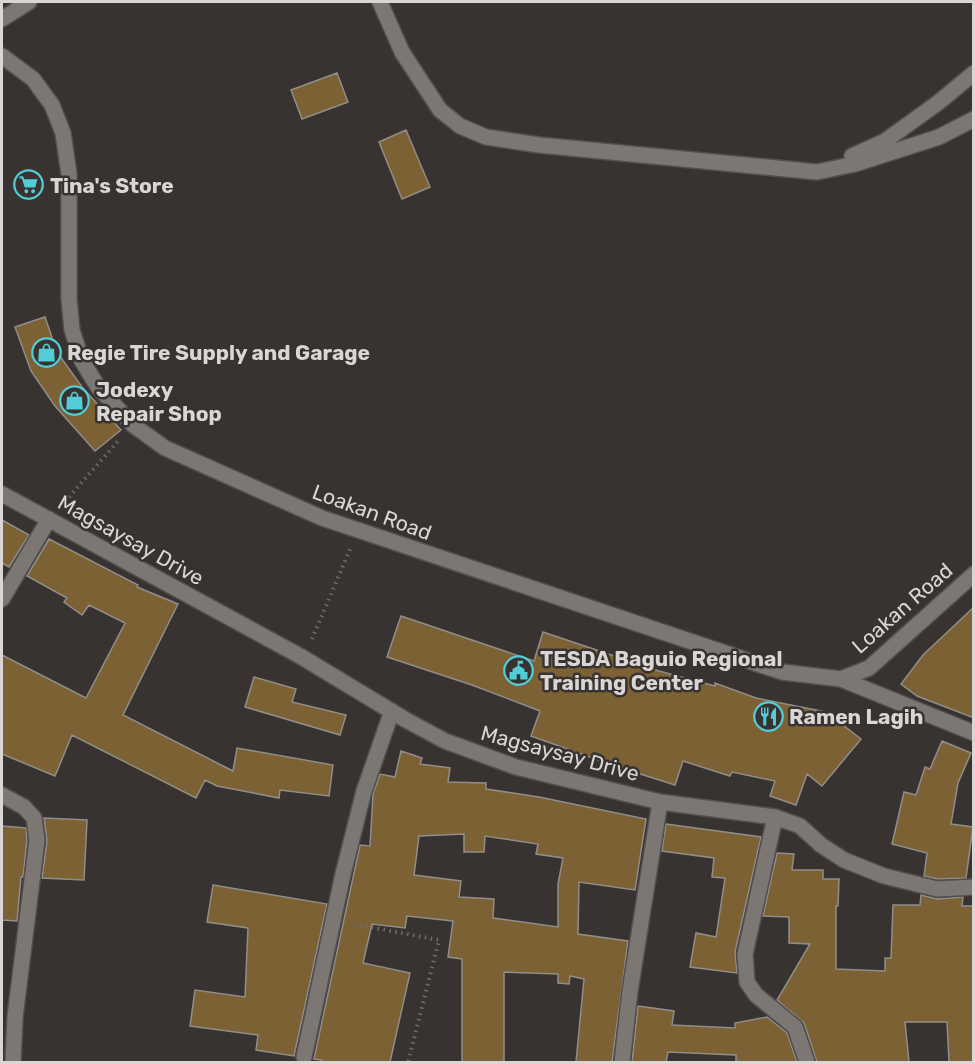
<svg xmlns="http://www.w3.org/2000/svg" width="975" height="1064" font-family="Rubik,sans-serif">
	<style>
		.building { fill: #7b6134; stroke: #918e89; stroke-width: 1.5; fill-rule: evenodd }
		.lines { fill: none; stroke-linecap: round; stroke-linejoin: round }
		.service-casing { stroke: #534f4e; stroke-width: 18 }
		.minor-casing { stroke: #534f4e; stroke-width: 18 }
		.secondary-casing { stroke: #534f4e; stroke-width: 18 }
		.path { stroke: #706c6a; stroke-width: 4; stroke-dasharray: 1.5 4.5; stroke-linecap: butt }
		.service { stroke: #7d7774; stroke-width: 15 }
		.minor { stroke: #7d7774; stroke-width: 15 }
		.secondary { stroke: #7d7774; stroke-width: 15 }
		.labels { text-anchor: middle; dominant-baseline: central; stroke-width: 5; stroke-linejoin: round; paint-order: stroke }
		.poi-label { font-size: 21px; font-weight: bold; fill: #d9d6d5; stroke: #383331; text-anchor: start }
		.street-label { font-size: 21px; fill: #d9d6d5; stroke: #383331 }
	</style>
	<rect width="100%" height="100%" fill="#383331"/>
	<!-- building -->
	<path class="building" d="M337,73L348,102L302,119L291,90Z
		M406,130L430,187L402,199L379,142Z
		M45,317L57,352L82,387L121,430L95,451L55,406L31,371L15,327Z
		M2,520L29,535L9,567L2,563Z
		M49,539L138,585L137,587L178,604L123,715L233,771L237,748L333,765L329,796L280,790L279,798L217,786L205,780L196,798L72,735L55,776L2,754V655L86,698L125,623L89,605L82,615L64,602L67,598L27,576Z
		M974,607V718L917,696L901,684L923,655Z
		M401,616L534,661L543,632L659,671L715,686V683L756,698L826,712L861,739L822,786L807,774L796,805L770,796L775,781L732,772L730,776L683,761L675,785L615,766L531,736L540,711L472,685L387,657Z
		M254,677L296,689L292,702L346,715L340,735L245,707Z
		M942,741L971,753L958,783L951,824L973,827L966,878L938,879L924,876L927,853L892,844L904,792L916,795L925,767L930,769Z
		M401,751L422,758L420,764L450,768L448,782L486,783V789L539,797L646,819L635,890L579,882L578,934L628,941L612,1062H576L584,979L570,976L569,984L558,983V974L504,972V1062H462V959L448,957L453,921L407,916L405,928L372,924L363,963L410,973L390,1062H321L322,1060L314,1059L360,845L370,846L373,794L380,774L395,777ZM464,834V852H484L485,836L538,844L536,854L563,858L558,884V927L493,918L494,899L459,897L461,881L414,875L419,836Z
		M44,818L87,820L84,880L42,878L47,841Z
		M666,824L761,837L735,952L737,973L690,967L696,933L716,937L725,878L712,877L714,858L662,851Z
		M2,826L26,828L27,840L23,877H21L17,921L2,920Z
		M777,853L794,854L792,870H823V879H839L838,906H836V969L885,971V958H891L893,905H920L921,895L937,899L963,897L962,906H974V1062H949L947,1022H905L909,1062H817L804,1023L777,1000L810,944L789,943V917L763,916Z
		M213,885L327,904L294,1056L256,1050L258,1035L190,1026L195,990L245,997L248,928L207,922Z
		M638,1006L674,1011L672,1025L735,1028V1023L767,1017L787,1033L797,1062H736V1055L668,1052L666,1062H632Z"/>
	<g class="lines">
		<defs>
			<path id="service" d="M380,2L402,52L440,110L460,126L486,137L539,145L817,172L855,164L939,137L974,119
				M2,19L29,2
				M852,156L885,141L939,102L974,73"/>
			<path id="minor" d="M2,494L300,656L406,720L445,741L516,767L660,802L775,817L800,826L821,845L844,860L884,876L937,889L974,887
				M2,599L49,519
				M841,679L974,733
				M2,795L24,807L34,818L37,840L15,1017L13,1062
				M775,817L745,954L747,982L756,995L795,1027L807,1062
				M304,1057L343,874L364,791L392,711
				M622,1062L630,991L660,802"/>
			<path id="secondary" d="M2,56L33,79L52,105L63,133L69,174V299L72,330L82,361L98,387L133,425L165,448L322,518L782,672L841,679L869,668L974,574"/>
		</defs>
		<!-- service casing -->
		<use href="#service" class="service-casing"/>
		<!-- minor casing -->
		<use href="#minor" class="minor-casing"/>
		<!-- secondary casing -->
		<use href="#secondary" class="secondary-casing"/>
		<!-- path -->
		<path class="path" d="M61,506L120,439
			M312,639L351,547
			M354,924L439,940L408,1062"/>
		<!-- service -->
		<use href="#service" class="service"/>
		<!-- minor -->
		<use href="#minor" class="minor"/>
		<!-- secondary -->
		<use href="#secondary" class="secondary"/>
	</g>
	<!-- icons -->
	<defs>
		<symbol id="supermarket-ring" viewBox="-11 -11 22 22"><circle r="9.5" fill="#383331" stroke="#52ccd6" stroke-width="1.5"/><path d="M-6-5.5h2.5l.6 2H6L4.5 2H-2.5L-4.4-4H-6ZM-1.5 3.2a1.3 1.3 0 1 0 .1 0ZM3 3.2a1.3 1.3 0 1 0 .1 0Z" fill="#52ccd6"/></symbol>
		<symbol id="shop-ring" viewBox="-11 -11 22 22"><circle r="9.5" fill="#383331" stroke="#52ccd6" stroke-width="1.5"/><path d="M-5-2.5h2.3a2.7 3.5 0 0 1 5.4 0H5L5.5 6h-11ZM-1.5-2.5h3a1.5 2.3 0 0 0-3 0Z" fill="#52ccd6"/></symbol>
		<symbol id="civic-ring" viewBox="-11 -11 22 22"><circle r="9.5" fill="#383331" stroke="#52ccd6" stroke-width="1.5"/><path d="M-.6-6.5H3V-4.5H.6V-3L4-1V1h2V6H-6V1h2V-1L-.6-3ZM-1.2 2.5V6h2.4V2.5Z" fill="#52ccd6"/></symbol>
		<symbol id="restaurant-ring" viewBox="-11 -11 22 22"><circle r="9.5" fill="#383331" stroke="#52ccd6" stroke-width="1.5"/><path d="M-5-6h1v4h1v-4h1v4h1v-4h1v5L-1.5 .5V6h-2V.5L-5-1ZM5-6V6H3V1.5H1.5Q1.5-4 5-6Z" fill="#52ccd6"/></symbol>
	</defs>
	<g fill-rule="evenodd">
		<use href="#supermarket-ring" x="12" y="168" width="33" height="33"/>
		<use href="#shop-ring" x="30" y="336" width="33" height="33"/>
		<use href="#shop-ring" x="58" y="384" width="33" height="33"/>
		<use href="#civic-ring" x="502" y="654" width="33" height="33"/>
		<use href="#restaurant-ring" x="752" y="700" width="33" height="33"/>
	</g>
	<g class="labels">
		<!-- poi labels -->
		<g class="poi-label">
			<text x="50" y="185">Tina's Store</text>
			<text x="67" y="352">Regie Tire Supply and Garage</text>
			<text x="96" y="389">Jodexy<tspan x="96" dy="24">Repair Shop</tspan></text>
			<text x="540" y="658">TESDA Baguio Regional<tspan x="540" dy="24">Training Center</tspan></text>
			<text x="789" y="716">Ramen Lagih</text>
		</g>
		<!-- street labels -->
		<g class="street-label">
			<text transform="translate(372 512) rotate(20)">Loakan Road</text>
			<text transform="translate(131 540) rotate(29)">Magsaysay Drive</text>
			<text transform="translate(902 608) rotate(-41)">Loakan Road</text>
			<text transform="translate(560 753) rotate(15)">Magsaysay Drive</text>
		</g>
	</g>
	<!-- border -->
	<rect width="975" height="1064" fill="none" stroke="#d9d6d5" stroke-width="6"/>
</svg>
